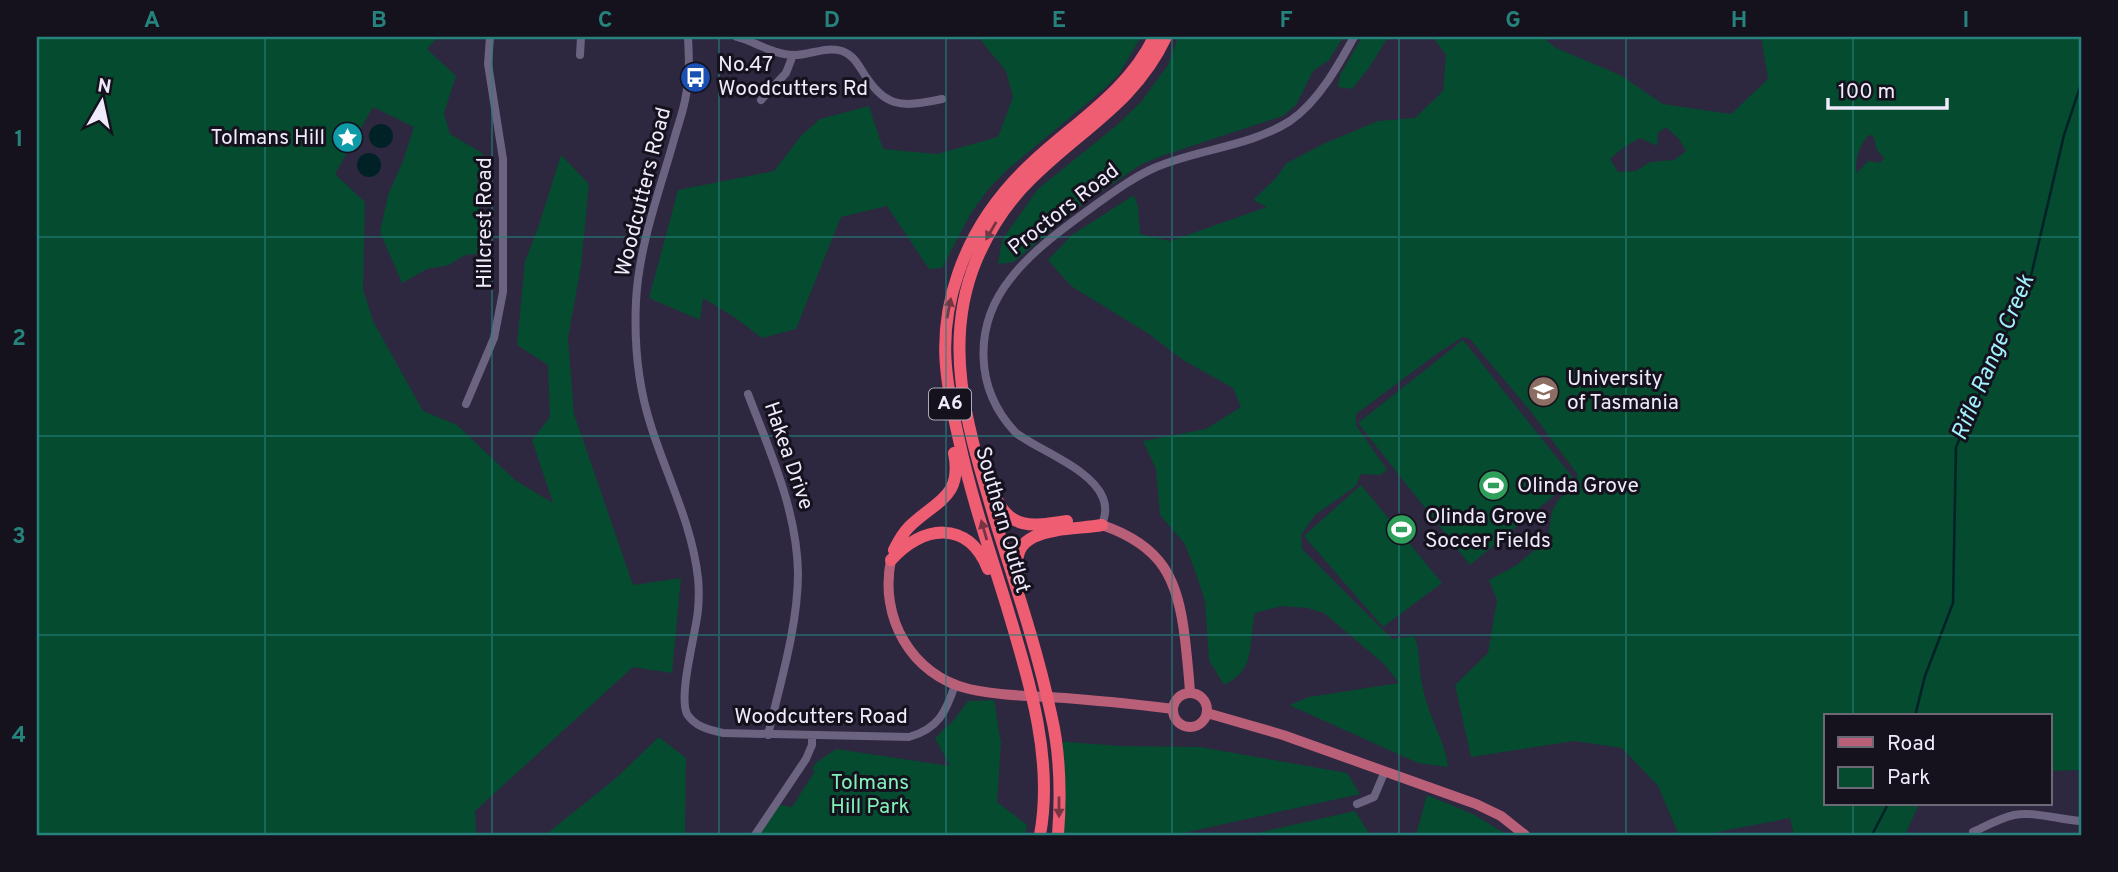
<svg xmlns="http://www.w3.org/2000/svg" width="2118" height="872" font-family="Overpass,sans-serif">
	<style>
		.green { fill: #054b2f; fill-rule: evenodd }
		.water { fill: #002227 }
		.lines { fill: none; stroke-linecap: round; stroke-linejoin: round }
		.stream { stroke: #002227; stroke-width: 2.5 }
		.minor { stroke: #6b6380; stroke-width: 8 }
		.major { stroke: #ba5f78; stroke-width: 10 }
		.highway { stroke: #ee5d72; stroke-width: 12 }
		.oneway { fill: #773443 }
		.grid { fill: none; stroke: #25827c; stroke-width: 2; stroke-opacity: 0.55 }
		.labels { text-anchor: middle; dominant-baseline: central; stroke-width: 6; stroke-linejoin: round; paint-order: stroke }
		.shield { fill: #15121d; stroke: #aeaab9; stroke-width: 2 }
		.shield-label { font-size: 19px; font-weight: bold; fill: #efebfc }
		.poi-label { font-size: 21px; fill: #efebfc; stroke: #15121d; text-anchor: start }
		.street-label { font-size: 21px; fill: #efebfc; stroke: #15121d }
		.park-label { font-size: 21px; fill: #82f1b9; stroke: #15121d }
		.water-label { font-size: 23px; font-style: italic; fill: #a2f0fc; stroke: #15121d }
		.neatline { fill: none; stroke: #25827c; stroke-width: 2.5 }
		.grid-label { font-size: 23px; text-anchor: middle; font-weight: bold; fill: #25827c }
	</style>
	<rect width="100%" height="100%" fill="#2e2740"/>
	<!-- green -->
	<path class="green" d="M37,37H438L427,49L456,76L444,113L450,134L482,153L486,170L477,179L479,191L476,201L484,216L477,254L465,255L449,265L427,269L402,283L380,232L388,195L403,161L414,127L373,107L335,174L365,202L363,289L373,321L423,411L457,425L515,480L553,503L532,440L550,417L548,365L517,345L525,261L538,228L561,155L589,184L581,266L568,338L574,414L633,585L681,578L672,673L633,667L475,811L476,835H37Z
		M978,37H1141L1119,74L1104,89L1008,169L990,187L971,213L942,268L929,269L887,206L841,217L796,329L762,338L734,317L703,298L700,320L649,298L678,190L774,171L801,136L820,119L869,106L883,149L937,154L998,137L1013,97L1006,71Z
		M1178,37H1343L1329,60L1313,71L1296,105L1283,116L1164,155L1142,164L1085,202L1014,262L998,264L1002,240L1038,189L1117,125L1141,102L1168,65Z
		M1362,37H1388L1369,68L1352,89L1338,87L1340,75Z
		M1433,37H1542L1556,48L1620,75L1663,104L1731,114L1768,79L1761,37H2081V770L2050,771V716H1826V804H1919L1905,835H1794L1790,818L1702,835H1679L1658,786L1622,748L1574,741L1471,757L1455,685L1488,653L1497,600L1489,580L1515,566L1548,539L1552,511L1559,499L1574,486L1578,475L1532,413L1470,339L1463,337L1435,355L1356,414V425L1387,470L1380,475L1361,474L1356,486L1315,515L1301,535L1302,549L1392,639L1414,636C1421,651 1418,667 1422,684C1424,694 1427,705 1431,715C1437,733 1446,747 1448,767L1418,763L1289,705L1309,697L1399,683L1384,664L1324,613L1307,608L1282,606L1255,613C1248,643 1257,670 1224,685L1209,660L1205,601L1196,574L1185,544L1160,515L1156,469L1143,441L1206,429L1241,407L1233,388L1183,360L1149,334L1071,286L1048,260L1072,235L1134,195L1138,207L1140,234L1170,241L1267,207L1253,200L1275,179L1287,163L1323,144L1378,121L1415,118L1443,91L1446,55ZM1666,127L1679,139L1686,151L1674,160L1650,162L1636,171L1618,172L1610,159L1624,147L1640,138L1657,146L1658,133ZM1869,135L1873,136L1877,150L1884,158L1880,163L1868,161L1857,173C1854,160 1860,144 1869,135Z
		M1463,340L1574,479L1470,565L1358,423Z
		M1361,485L1442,583L1383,627L1304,536Z
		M994,700L1001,743L997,802L1027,825L1025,835H756L780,805L792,807L815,771L812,769L817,762L836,749L950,766L935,738L953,721L968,701Z
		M659,737L686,758L685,835H545L615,779Z
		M1055,741L1120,746L1200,747L1347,773L1360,794L1174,835H1058Z
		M1427,795L1475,815L1507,835H1416Z
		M1355,811L1370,835H1248Z"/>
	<!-- water -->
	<path class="water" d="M369 136a12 12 0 1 1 24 0a12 12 0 1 1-24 0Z
		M357 165a12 12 0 1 1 24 0a12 12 0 1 1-24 0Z"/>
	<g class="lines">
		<!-- stream -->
		<path class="stream" d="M1915,716L1925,676L1953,603L1956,447L2030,280L2064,135L2081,84
			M1872,835L1888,804"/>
		<!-- minor -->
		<path class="minor" d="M688,37C689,56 690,76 686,95C684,109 679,122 675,136C660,190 639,244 636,301C634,343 638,386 651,426C667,477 692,524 698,578C699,588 699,599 698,610C696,633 678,695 687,714C695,727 710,730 723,733L909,737C938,729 946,712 955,685
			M737,37C756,42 774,55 794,55C810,55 826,46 842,51C851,54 856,61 861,69C885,108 899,108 942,99
			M580,55L581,37
			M761,100L786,73L793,55
			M748,394C770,452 797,510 798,573C798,626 780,684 768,735
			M466,404L494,338L503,292V159L488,64L490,37
			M1102,525C1105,516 1107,508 1103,498C1092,469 1040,451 1016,433C974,389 973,325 1011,278C1031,252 1061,230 1087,211C1108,196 1130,179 1154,168C1197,149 1249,147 1290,121C1318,102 1338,66 1354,37
			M1357,804L1374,797L1385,771
			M1973,832C1986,826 2000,818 2014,815C2036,811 2059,820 2081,821
			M755,835L806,759L812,745V735"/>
		<!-- major -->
		<path class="major" d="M1102,525C1163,546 1178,579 1185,639C1187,657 1189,675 1190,693
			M891,560C879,617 911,675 969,689C1000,696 1034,696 1065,698C1101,701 1137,704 1173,709
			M1173 710a17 17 0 1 1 34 0a17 17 0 1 1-34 0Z
			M1207,713L1283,735L1476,804L1501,816L1525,835"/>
		<!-- highway -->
		<path class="highway" d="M995,495C1009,531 1034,526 1067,521
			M894,550C898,542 903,533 909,527C935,501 963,498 954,453
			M891,560C922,525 968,519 988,569
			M1019,574C1006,524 1072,531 1102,525
			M1040,835C1054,759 1029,680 1007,607C990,552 971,496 959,440C945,380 937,334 958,274C973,230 1000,192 1034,161C1077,121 1128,91 1154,37
			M1058,835C1061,796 1060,752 1051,714C1037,648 1015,584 995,520C970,434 940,348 976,261C989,230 1008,201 1032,178C1081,129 1135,103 1166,37"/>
	</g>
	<!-- one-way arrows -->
	<defs><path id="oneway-solid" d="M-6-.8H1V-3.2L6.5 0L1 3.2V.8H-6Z" transform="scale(1.75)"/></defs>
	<g class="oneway">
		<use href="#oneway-solid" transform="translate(991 231) rotate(120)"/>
		<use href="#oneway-solid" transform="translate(949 308) rotate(-79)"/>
		<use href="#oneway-solid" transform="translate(984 530) rotate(-106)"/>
		<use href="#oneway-solid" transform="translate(1059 807) rotate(90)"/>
	</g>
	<!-- grid -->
	<path class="grid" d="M265,37V835M492,37V835M719,37V835M946,37V835M1172,37V835M1399,37V835M1626,37V835M1853,37V716M37,237H2081M37,436H2081M37,635H2081M1853,804V835"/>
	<!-- icons -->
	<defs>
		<symbol id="bus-disc" viewBox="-11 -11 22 22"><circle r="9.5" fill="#1a4fb4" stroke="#15121d"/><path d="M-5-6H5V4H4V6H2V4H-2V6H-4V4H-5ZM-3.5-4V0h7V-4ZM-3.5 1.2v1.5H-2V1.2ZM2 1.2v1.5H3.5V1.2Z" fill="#fff"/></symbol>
		<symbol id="sight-disc" viewBox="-11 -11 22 22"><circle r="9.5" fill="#0f9aa8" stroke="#15121d"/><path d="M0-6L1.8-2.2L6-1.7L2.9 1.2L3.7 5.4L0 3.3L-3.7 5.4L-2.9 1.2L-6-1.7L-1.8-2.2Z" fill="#fff"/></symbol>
		<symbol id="university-disc" viewBox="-11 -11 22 22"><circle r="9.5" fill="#8d6e63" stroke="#15121d"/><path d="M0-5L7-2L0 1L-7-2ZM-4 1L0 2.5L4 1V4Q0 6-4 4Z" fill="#fff"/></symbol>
		<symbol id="stadium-disc" viewBox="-11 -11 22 22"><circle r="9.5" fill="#2e9e5b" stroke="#15121d"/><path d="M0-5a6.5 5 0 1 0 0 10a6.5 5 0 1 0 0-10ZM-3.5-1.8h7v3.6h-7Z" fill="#fff"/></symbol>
	</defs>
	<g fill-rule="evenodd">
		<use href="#bus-disc" x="678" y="60" width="35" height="35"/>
		<use href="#sight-disc" x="330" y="120" width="35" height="35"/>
		<use href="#university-disc" x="1526" y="374" width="35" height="35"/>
		<use href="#stadium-disc" x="1476" y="468" width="35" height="35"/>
		<use href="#stadium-disc" x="1384" y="512" width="35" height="35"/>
	</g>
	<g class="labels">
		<!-- shield labels -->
		<rect class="shield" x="929" y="388.5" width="42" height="31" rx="5"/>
		<g class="shield-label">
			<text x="950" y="404">A6</text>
		</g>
		<!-- poi labels -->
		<g class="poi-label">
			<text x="718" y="65">No.47<tspan x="718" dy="24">Woodcutters Rd</tspan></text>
			<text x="325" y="138" text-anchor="end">Tolmans Hill</text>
			<text x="1567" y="379">University<tspan x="1567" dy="24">of Tasmania</tspan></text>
			<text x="1517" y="486">Olinda Grove</text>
			<text x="1425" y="517">Olinda Grove<tspan x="1425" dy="24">Soccer Fields</tspan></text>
		</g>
		<!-- street labels -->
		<g class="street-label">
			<text transform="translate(644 192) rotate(-76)">Woodcutters Road</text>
			<text transform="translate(1064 210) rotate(-38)">Proctors Road</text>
			<text transform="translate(485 223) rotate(-90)">Hillcrest Road</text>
			<text transform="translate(788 456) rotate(71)">Hakea Drive</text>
			<text transform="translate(1002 520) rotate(74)">Southern Outlet</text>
			<text x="821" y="717">Woodcutters Road</text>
		</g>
		<!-- park labels -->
		<g class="park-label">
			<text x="870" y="783">Tolmans<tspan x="870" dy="24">Hill Park</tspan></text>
		</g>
		<!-- water labels -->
		<g class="water-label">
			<text transform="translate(1994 358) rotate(-67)">Rifle Range Creek</text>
		</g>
	</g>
	<!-- border -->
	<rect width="2118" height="872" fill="none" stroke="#15121d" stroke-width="77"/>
	<!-- legend -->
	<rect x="1824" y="714" width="228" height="91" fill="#15121d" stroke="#6c6976" stroke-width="2"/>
	<rect x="1838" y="737" width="35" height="10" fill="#ba5f78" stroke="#6c6976" stroke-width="2"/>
	<text x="1887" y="750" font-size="21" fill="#efebfc">Road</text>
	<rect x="1838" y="767" width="35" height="21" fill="#054b2f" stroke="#6c6976" stroke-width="2"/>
	<text x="1887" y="784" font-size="21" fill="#efebfc">Park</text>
	<!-- north arrow -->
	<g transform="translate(102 102) rotate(9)" stroke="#15121d" stroke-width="5" paint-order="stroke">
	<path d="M0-5L12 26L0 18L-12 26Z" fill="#efebfc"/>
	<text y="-10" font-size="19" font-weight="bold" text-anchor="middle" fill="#efebfc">N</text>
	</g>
	<!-- scale -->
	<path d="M1828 98v10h119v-10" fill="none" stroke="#efebfc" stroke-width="3.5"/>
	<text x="1838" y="98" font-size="21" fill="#efebfc" stroke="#15121d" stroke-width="5" paint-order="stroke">100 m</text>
	<rect x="38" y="38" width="2042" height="796" class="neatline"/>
	<g class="grid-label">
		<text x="152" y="27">A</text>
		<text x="379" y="27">B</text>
		<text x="605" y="27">C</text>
		<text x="832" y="27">D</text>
		<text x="1059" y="27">E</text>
		<text x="1286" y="27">F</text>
		<text x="1513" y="27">G</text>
		<text x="1739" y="27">H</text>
		<text x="1966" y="27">I</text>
		<text x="19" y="146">1</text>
		<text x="19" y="345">2</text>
		<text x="19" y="543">3</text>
		<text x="19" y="742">4</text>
	</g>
</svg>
